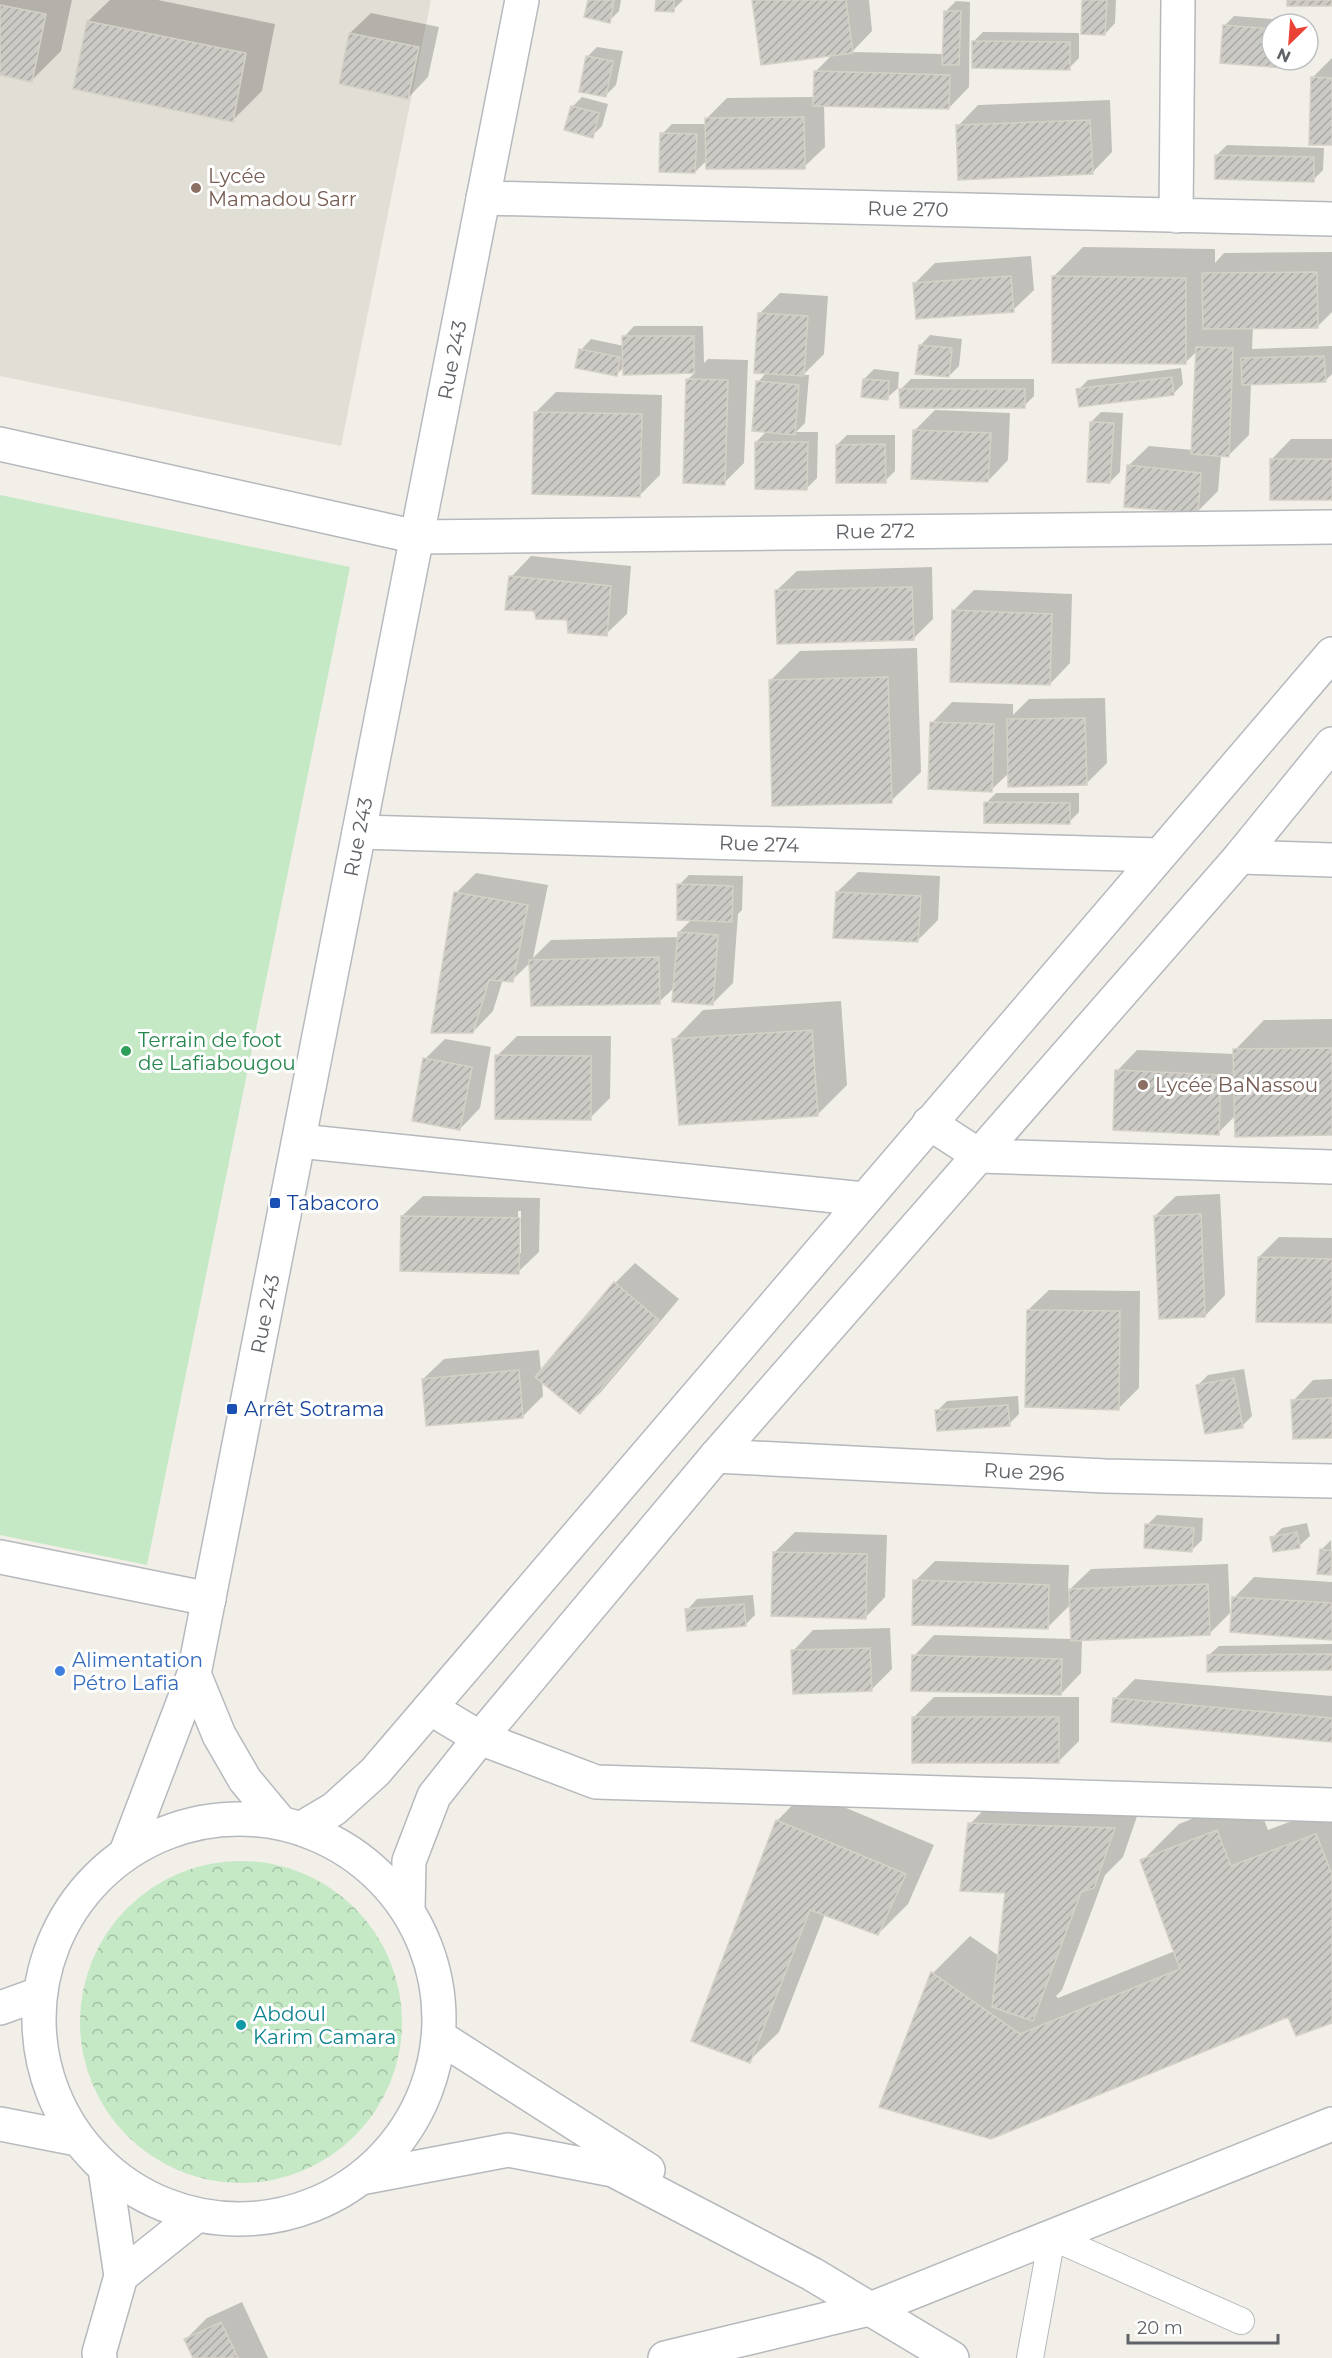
<svg xmlns="http://www.w3.org/2000/svg" width="1332" height="2358" font-family="Montserrat,sans-serif">
	<style>
		.education { fill: #e1ded6 }
		.park { fill: url(#park-crowns) }
		.pitch { fill: #c5e8c5 }
		.shadow { fill: #0003; fill-rule: evenodd }
		.building { fill: url(#building-hatch); stroke: #d6d1c6; stroke-width: 1.5 }
		.lines { fill: none; stroke-linecap: round; stroke-linejoin: round }
		.service-casing { stroke: #b5b8bc; stroke-width: 28 }
		.minor-casing { stroke: #b5b8bc; stroke-width: 36 }
		.tertiary-casing { stroke: #b5b8bc; stroke-width: 36 }
		.secondary-casing { stroke: #b6babf; stroke-width: 36 }
		.service { stroke: #fff; stroke-width: 26 }
		.minor { stroke: #fff; stroke-width: 33 }
		.tertiary { stroke: #fff; stroke-width: 33 }
		.secondary { stroke: #fff; stroke-width: 33 }
		.education-dot { fill: #8d6e63; stroke: #fff; stroke-width: 2 }
		.leisure-dot { fill: #2e9e5b; stroke: #fff; stroke-width: 2 }
		.transit-dot { fill: #1a4fb4; stroke: #fff; stroke-width: 2 }
		.shop-dot { fill: #3f7fe0; stroke: #fff; stroke-width: 2 }
		.culture-dot { fill: #0f9aa8; stroke: #fff; stroke-width: 2 }
		.labels { text-anchor: middle; dominant-baseline: central; stroke-width: 6; stroke-linejoin: round; paint-order: stroke }
		.education-label { font-size: 20px; fill: #785e54; stroke: #fff; text-anchor: start }
		.street-label { font-size: 20px; fill: #5f6368; stroke: #fff }
		.leisure-label { font-size: 20px; fill: #27864d; stroke: #fff; text-anchor: start }
		.transit-label { font-size: 20px; fill: #164399; stroke: #fff; text-anchor: start }
		.shop-label { font-size: 20px; fill: #366cbe; stroke: #fff; text-anchor: start }
		.culture-label { font-size: 20px; fill: #0d838f; stroke: #fff; text-anchor: start }
	</style>
	<defs>
		<pattern id="park-crowns" width="20" height="18" patternUnits="userSpaceOnUse" patternTransform="scale(1.5)"><rect width="20" height="18" fill="#c5e8c5"/><path d="M2 6a3 3 0 1 1 6 0M12 15a3 3 0 1 1 6 0" fill="none" stroke="#a3c0a4"/></pattern>
		<pattern id="building-hatch" width="6" height="6" patternUnits="userSpaceOnUse" patternTransform="scale(1.5)"><rect width="6" height="6" fill="#cccac5"/><path d="M-1 1l2-2M0 6l6-6M5 7l2-2" fill="none" stroke="#a9a8a4"/></pattern>
	</defs>
	<rect width="100%" height="100%" fill="#f1efe8"/>
	<!-- education -->
	<path class="education" d="M0,0H431L341,446L0,376Z"/>
	<!-- park -->
	<path class="park" d="M80 2022a161 161 0 1 1 322 0a161 161 0 1 1-322 0Z"/>
	<!-- pitch -->
	<path class="pitch" d="M0,495L350,567L147,1565L0,1535Z"/>
	<!-- shadow -->
	<path class="shadow" d="M0,0H72L61,51L32,80L0,74Z
		M110,0H158L275,24L262,91L232,121L88,21Z
		M589,0H621L619,11L609,21Z
		M657,0H683L673,10Z
		M754,0H869L872,31L852,52L944,54L945,12L956,1L970,2L969,87L949,108L824,104L825,147L804,167L708,159L695,172L662,134L672,124H707V118L727,98L815,97V72L833,54Z
		M1084,0H1116L1115,23L1105,34Z
		M371,13L439,27L428,77L408,98L341,83L350,33Z
		M1234,16L1296,21V24H1272V60H1289L1283,66L1222,62L1224,26Z
		M983,32L1079,33V58L1069,68L973,42Z
		M597,47L623,51L616,85L606,95L587,57Z
		M1332,58V144L1312,78Z
		M582,97L608,104L602,126L592,136L572,107Z
		M1110,100L1112,152L1092,173L958,126L978,105Z
		M1227,145L1324,148L1323,170L1313,180L1217,155Z
		M1083,247L1215,249V263L1224,253L1332,252V312L1318,326L1253,327L1252,349L1332,346V374L1325,381L1251,383L1249,435L1229,455H1221L1218,491L1197,512L1128,466L1149,446L1193,450L1197,351L1185,363L1054,276Z
		M1031,256L1034,290L1013,310L915,283L935,263Z
		M780,293L828,296L824,354L803,375H809L805,423L796,432H818L817,478L807,488L756,442L767,431L758,382L767,372L760,313Z
		M634,326H703L704,363L708,359L748,360L744,463L724,483L688,379L696,372L624,373V367L616,375L581,350L591,339L624,346V337Z
		M930,335L962,339L959,366L949,376L920,346Z
		M1181,368L1183,384L1173,394L1078,390L1088,380Z
		M874,369L899,372L898,388L887,398L864,379Z
		M911,379H1034V396L1024,406L901,389Z
		M556,392L662,395L660,475L640,495L536,412Z
		M935,410L1010,413L1008,460L988,481L915,430Z
		M1101,412L1123,413L1120,472L1110,482L1091,422Z
		M847,435H895V471L885,481L837,445Z
		M1291,439H1332V498L1271,460Z
		M531,556L631,566L627,614L606,634L568,619L536,609L511,577Z
		M932,567L933,619L913,639L776,591L797,571Z
		M974,590L1072,594L1070,663L1050,684L953,611Z
		M917,648L921,772L891,801L771,680L800,651Z
		M1105,698L1107,763L1086,784L1010,772L991,790L932,723L952,702L1013,704V715L1029,699Z
		M996,793H1079V812L1069,822L986,803Z
		M858,872L940,876L938,920L917,941L837,892Z
		M476,873L548,885L533,958L551,940L679,937V932L692,919L679,885L689,875L743,876L742,910L738,914L733,983L713,1003L675,987L659,1002L531,962L512,980L503,979L493,1011L473,1032L456,893Z
		M841,1001L847,1085L818,1114L674,1040L703,1010Z
		M1332,1019V1134L1236,1115L1218,1133L1117,1071L1137,1050L1235,1054V1050L1264,1020Z
		M517,1036H611L610,1098L590,1118L497,1056Z
		M445,1039L491,1047L480,1108L460,1129L425,1059Z
		M1220,1194L1225,1295L1205,1316L1155,1216L1176,1196Z
		M423,1196L540,1198L539,1252L518,1272L402,1216ZM518,1211H521V1253H518Z
		M1279,1237L1332,1238V1321L1259,1257Z
		M635,1263L679,1299L601,1392L580,1412L542,1380L543,1396L523,1416L423,1379L444,1359L539,1350L541,1371L615,1283Z
		M1049,1290L1140,1291L1139,1388L1118,1409L1028,1310Z
		M1244,1369L1252,1416L1242,1426L1198,1385L1208,1375Z
		M1332,1379V1436L1293,1401L1313,1380Z
		M1018,1396L1019,1414L1009,1424L937,1411L947,1401Z
		M1157,1515L1203,1518L1202,1540L1192,1550L1147,1525Z
		M1307,1523L1310,1536L1299,1546L1272,1538L1282,1528Z
		M795,1532L887,1535L885,1597L865,1618L775,1552Z
		M1331,1540L1332,1572L1331,1573L1321,1550Z
		M935,1561L1069,1565L1068,1591L1091,1569L1228,1564L1230,1613L1209,1634L1082,1639L1081,1673L1061,1694L914,1656L934,1635L1072,1639L1071,1604L1048,1627L915,1581Z
		M1254,1577L1332,1582V1638L1234,1598Z
		M753,1595L755,1615L745,1625L687,1610L697,1599Z
		M890,1628L892,1669L872,1689L793,1651L813,1630Z
		M1332,1644V1669L1208,1656L1219,1646Z
		M1135,1679L1332,1696V1740L1115,1699Z
		M934,1697H1079V1741L1058,1762L914,1717Z
		M806,1791L934,1845L908,1904L878,1934L825,1914L779,2032L749,2061L777,1821Z
		M999,1794L1143,1799L1123,1857L1105,1875L1062,1990L1056,1996L1058,1998L1175,1951L1142,1861L1179,1824L1254,1794L1268,1830L1332,1806V2021L1289,2015L881,2106L933,1973L970,1936L999,1956L1006,1892L970,1824Z
		M242,2302L268,2358H195L186,2339L207,2318Z"/>
	<!-- building -->
	<path class="building" d="M588,0H614L610,23L584,17Z
		M656,0H674V12L655,11Z
		M752,0H846L853,53L761,65Z
		M1082,0H1107L1105,35L1081,34Z
		M1287,0H1332V6H1287Z
		M0,5L46,14L32,82L0,75Z
		M944,11H961L959,65H942Z
		M87,21L246,53L233,122L73,89Z
		M1223,25L1272,29V60H1284V68L1220,63Z
		M349,33L419,47L408,99L339,84Z
		M972,41L1070,42V70L972,68Z
		M586,56L613,61L606,97L579,92Z
		M814,71L950,75L949,109L813,106Z
		M1311,77L1332,78V145H1309Z
		M571,106L599,113L593,138L564,130Z
		M804,117L805,169H706L705,118Z
		M1090,120L1093,174L958,180L956,125Z
		M660,133L697,134L695,173L659,172Z
		M1215,155L1314,157V182L1215,179Z
		M1317,272L1318,328L1203,329L1202,273Z
		M1011,276L1014,312L916,319L913,283Z
		M1052,276L1186,278V364L1052,363Z
		M758,313L808,316L804,376L754,373Z
		M622,336H694V373L623,375Z
		M919,345L952,348L949,377L915,374Z
		M1196,347L1233,348L1229,457L1191,454Z
		M579,349L620,357L617,376L575,368Z
		M1324,356L1326,382L1242,385L1241,358Z
		M1172,377L1174,395L1079,407L1076,389Z
		M686,379L728,380L725,485L683,483Z
		M863,379L889,381L888,400L861,397Z
		M756,381L799,385L795,435L752,431Z
		M899,389H1025V408H900Z
		M534,412L642,414L640,497L532,494Z
		M1090,422L1114,423L1110,483L1087,482Z
		M913,430L991,433L988,482L911,479Z
		M755,442H808L807,490L755,489Z
		M885,444L886,483H836V445Z
		M1270,459H1332V500H1270Z
		M1127,465L1201,473L1198,513L1124,507Z
		M509,576L611,586L607,636L568,633L567,620L536,619L534,611L505,610Z
		M912,587L914,640L777,644L775,590Z
		M952,610L1052,614L1050,685L950,682Z
		M888,677L892,803L772,806L769,680Z
		M1085,718L1087,785L1008,787L1007,719Z
		M930,722L994,724L992,792L928,789Z
		M984,802L1070,803V824L984,823Z
		M677,884L733,886L732,922L677,920Z
		M454,892L528,905L513,982L489,980L473,1033H431Z
		M836,892L921,896L918,942L833,938Z
		M678,932L718,935L713,1005L672,1002Z
		M659,957L660,1004L531,1006L529,960Z
		M812,1030L818,1116L679,1125L672,1039Z
		M1332,1048V1135L1235,1137L1233,1049Z
		M495,1055L591,1056V1120L495,1119Z
		M423,1058L472,1067L460,1130L412,1121Z
		M1115,1070L1221,1075L1219,1135L1113,1130Z
		M1201,1214L1205,1317L1159,1319L1154,1216Z
		M401,1216L520,1218L519,1274L400,1271Z
		M1258,1257L1332,1259V1323L1256,1322Z
		M614,1282L659,1320L580,1414L535,1377Z
		M1027,1310L1120,1311L1119,1410L1025,1407Z
		M519,1370L523,1418L426,1426L422,1379Z
		M1234,1378L1243,1428L1205,1434L1196,1385Z
		M1332,1398V1438L1293,1439L1291,1400Z
		M1008,1405L1010,1426L937,1431L935,1410Z
		M1145,1524L1194,1528L1192,1552L1144,1548Z
		M1297,1532L1300,1548L1273,1552L1270,1537Z
		M1320,1549L1332,1551L1331,1575L1317,1574Z
		M773,1552L867,1554L866,1619L771,1616Z
		M913,1580L1049,1585L1048,1629L912,1625Z
		M1208,1584L1210,1635L1071,1641L1069,1589Z
		M1232,1597L1332,1603V1640L1230,1632Z
		M744,1604L746,1626L687,1631L685,1609Z
		M870,1648L872,1691L793,1694L791,1650Z
		M1332,1654V1670L1207,1672V1655Z
		M912,1655L1062,1659L1061,1695L911,1691Z
		M1113,1698L1332,1718V1742L1111,1722Z
		M912,1717H1059V1763H912Z
		M776,1820L906,1874L878,1935L810,1910L750,2063L691,2041Z
		M968,1823L1115,1828L1094,1888L1081,1892L1033,2021L992,2007L1005,1893L960,1891Z
		M1217,1830L1231,1866L1316,1834L1332,1874V2023L1296,2036L1288,2017L991,2139L879,2107L931,1972L1020,2034L1180,1969L1140,1860Z
		M221,2322L238,2358H193L184,2339Z"/>
	<g class="lines">
		<defs>
			<path id="service" d="M1030,2358L1052,2237L1241,2321"/>
			<path id="minor" d="M483,198L1332,219
				M1176,216L1178,0
				M0,444L417,537L1332,527
				M359,832L1159,855
				M1240,857L1332,860
				M929,1123L980,1156L1332,1167
				M299,1141L864,1199
				M716,1456L1105,1476L1332,1481
				M0,1557L209,1599
				M430,1708L480,1738L596,1782L1332,1805
				M665,2358L873,2308L1332,2124"/>
			<path id="tertiary" d="M302,1828L334,1809L375,1772L1332,654
				M408,1909L409,1861L434,1796L480,1738L716,1456L1240,857L1332,744
				M441,2038L648,2170
				M366,2177L508,2150L613,2170L812,2274L952,2358
				M121,2276L196,2216
				M100,2358L99,2353L121,2276L105,2169"/>
			<path id="secondary" d="M194,1674L219,1735L245,1780L280,1822
				M39 2019a200 200 0 1 1 400 0a200 200 0 1 1-400 0Z
				M127,1850L194,1674L522,0
				M0,2008L39,1994
				M0,2124L77,2139"/>
		</defs>
		<!-- service casing -->
		<use href="#service" class="service-casing"/>
		<!-- minor casing -->
		<use href="#minor" class="minor-casing"/>
		<!-- tertiary casing -->
		<use href="#tertiary" class="tertiary-casing"/>
		<!-- secondary casing -->
		<use href="#secondary" class="secondary-casing"/>
		<!-- service -->
		<use href="#service" class="service"/>
		<!-- minor -->
		<use href="#minor" class="minor"/>
		<!-- tertiary -->
		<use href="#tertiary" class="tertiary"/>
		<!-- secondary -->
		<use href="#secondary" class="secondary"/>
	</g>
	<!-- markers -->
	<g class="education-dot">
		<circle cx="196" cy="188" r="6"/>
		<circle cx="1143" cy="1085" r="6"/>
	</g>
	<circle class="leisure-dot" cx="126" cy="1051" r="6"/>
	<g class="transit-dot">
		<rect x="269" y="1197" width="12" height="12" rx="3"/>
		<rect x="226" y="1403" width="12" height="12" rx="3"/>
	</g>
	<circle class="shop-dot" cx="60" cy="1671" r="6"/>
	<circle class="culture-dot" cx="241" cy="2025" r="6"/>
	<g class="labels">
		<!-- education labels -->
		<g class="education-label">
			<text x="208" y="176">Lycée<tspan x="208" dy="23">Mamadou Sarr</tspan></text>
			<text x="1155" y="1085">Lycée BaNassou</text>
		</g>
		<!-- street labels -->
		<g class="street-label">
			<text transform="translate(908 209) rotate(1)">Rue 270</text>
			<text transform="translate(452 360) rotate(-79)">Rue 243</text>
			<text transform="translate(875 531) rotate(-1)">Rue 272</text>
			<text transform="translate(358 837) rotate(-79)">Rue 243</text>
			<text transform="translate(759 844) rotate(2)">Rue 274</text>
			<text transform="translate(265 1314) rotate(-79)">Rue 243</text>
			<text transform="translate(1024 1472) rotate(3)">Rue 296</text>
		</g>
		<!-- leisure labels -->
		<g class="leisure-label">
			<text x="138" y="1040">Terrain de foot<tspan x="138" dy="23">de Lafiabougou</tspan></text>
		</g>
		<!-- transit labels -->
		<g class="transit-label">
			<text x="287" y="1203">Tabacoro</text>
			<text x="244" y="1409">Arrêt Sotrama</text>
		</g>
		<!-- shop labels -->
		<g class="shop-label">
			<text x="72" y="1660">Alimentation<tspan x="72" dy="23">Pétro Lafia</tspan></text>
		</g>
		<!-- culture labels -->
		<g class="culture-label">
			<text x="253" y="2014">Abdoul<tspan x="253" dy="23">Karim Camara</tspan></text>
		</g>
	</g>
	<!-- north arrow -->
	<g transform="translate(1290 42) rotate(205)"><circle r="28" fill="#ffffff" stroke="#bfc1c3" stroke-width="1.5"/>
	<path d="M0-4.5L10 22L0 15L-10 22Z" fill="#ea4335"/>
	<text y="-9" font-size="16" font-weight="bold" text-anchor="middle" fill="#5f6368">N</text>
	</g>
	<!-- scale -->
	<path d="M1128 2334v9h150v-9" fill="none" stroke="#5f6368" stroke-width="3"/>
	<text x="1137" y="2334" font-size="18" fill="#5f6368" stroke="#ffffff" stroke-width="4.5" paint-order="stroke">20 m</text>
</svg>
